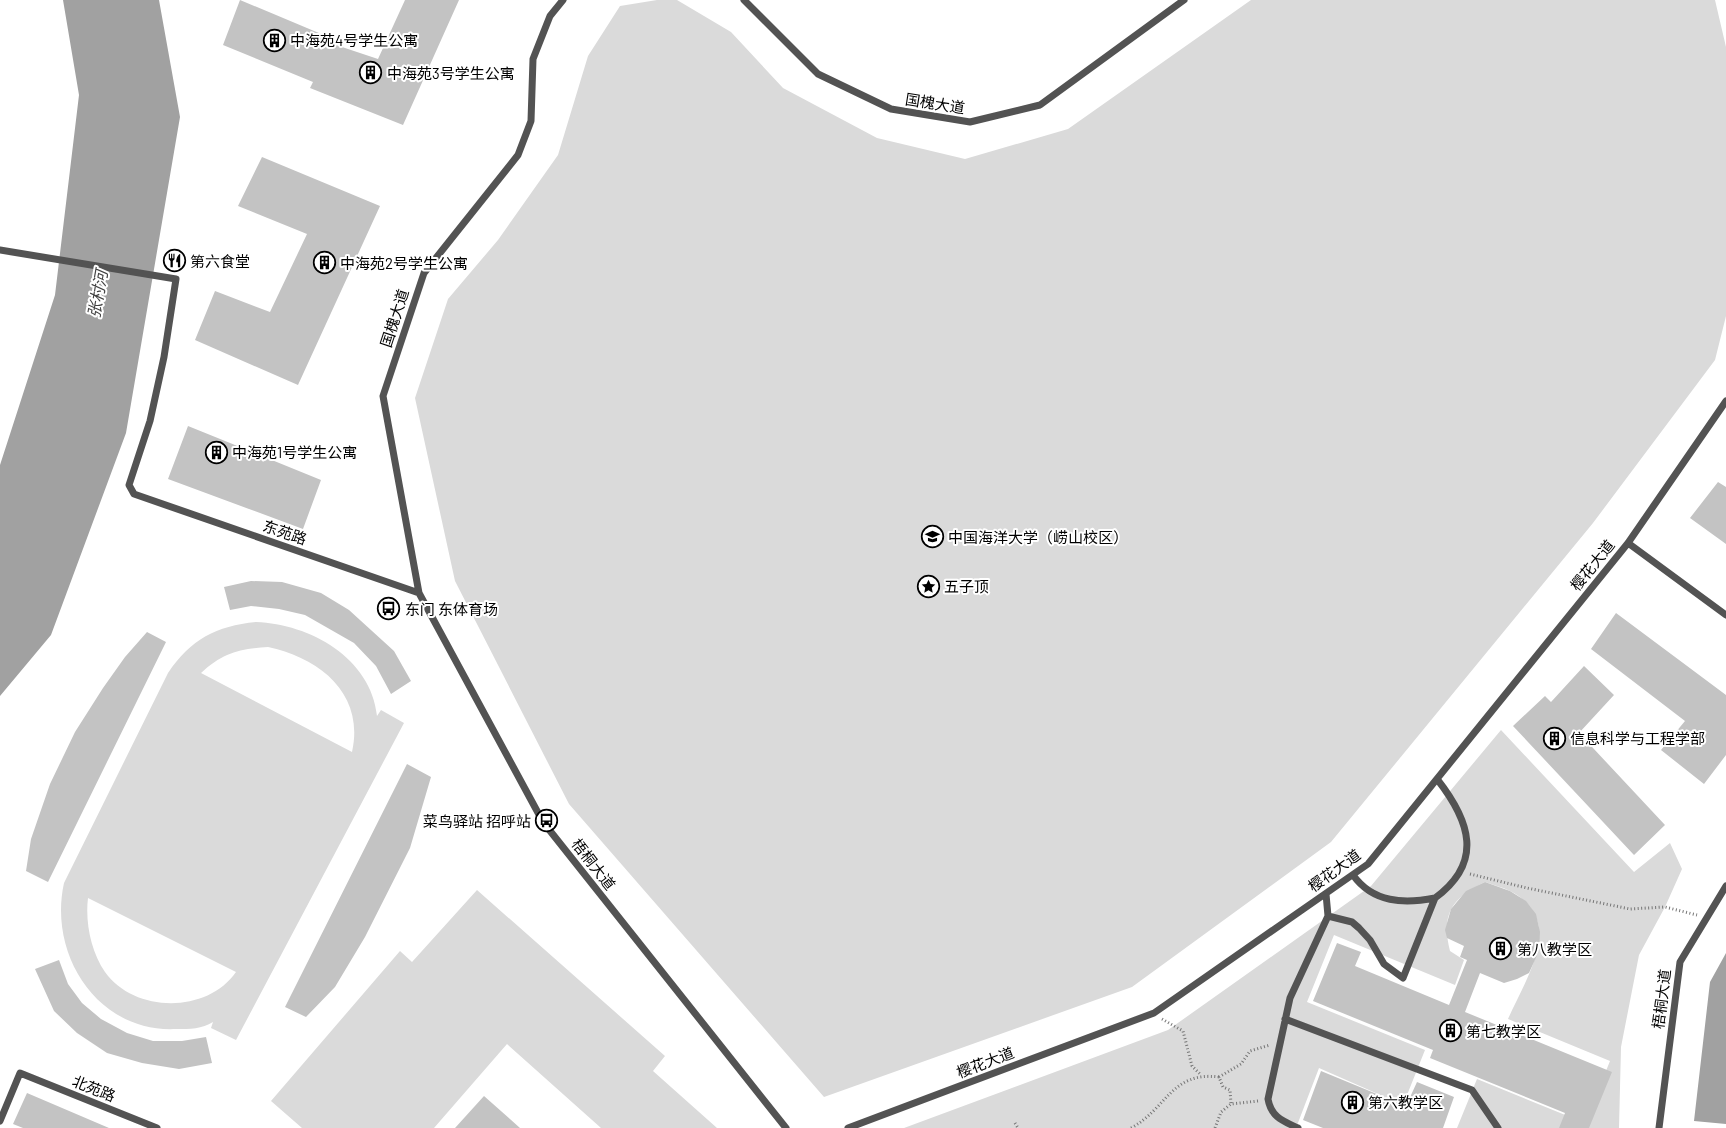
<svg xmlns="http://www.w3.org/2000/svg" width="1726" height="1128" font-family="Barlow,'Noto Sans SC',sans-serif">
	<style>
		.green { fill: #dadada; fill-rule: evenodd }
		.water { fill: #a1a1a1 }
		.building { fill: #c3c3c3 }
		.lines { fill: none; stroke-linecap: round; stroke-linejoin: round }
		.path { stroke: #757575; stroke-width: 3; stroke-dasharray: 1 2.5; stroke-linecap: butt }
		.service { stroke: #535353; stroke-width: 7 }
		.labels { text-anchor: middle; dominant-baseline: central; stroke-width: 4; stroke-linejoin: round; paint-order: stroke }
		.poi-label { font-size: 15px; fill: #000; stroke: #fff; text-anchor: start }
		.street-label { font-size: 15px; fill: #000; stroke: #fff }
		.water-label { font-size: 16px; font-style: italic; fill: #424242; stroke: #fff }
	</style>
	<rect width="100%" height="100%" fill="#fff"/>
	<!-- green -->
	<path class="green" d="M657,0H677L731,32L783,88L877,138L965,159L1068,129L1251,0H1715L1726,47V316L1715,360L1593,523L1331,842L1132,987L824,1097L569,804L455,581L415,398L448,299L498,240L558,155L588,56L620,6Z
		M256,622C310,624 371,658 377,716L381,710L404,723L236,1040L211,1028L213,1022C202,1029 190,1029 176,1029C98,1033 48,955 64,883L168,673C191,639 216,626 256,622ZM268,647C320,658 365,694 352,752L201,673C223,653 238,649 268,647ZM88,898L236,972C207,1014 134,1013 105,972C91,952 85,922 88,898Z
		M1501,730L1634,872L1670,843L1682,869L1665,907L1639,955L1621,1047L1619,1128H1457L1477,1079L1585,1123L1610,1061L1508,1019C1526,978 1567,920 1510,891C1502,887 1493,885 1485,882C1451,898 1441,915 1450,951L1464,960L1455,985L1334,935L1307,1002L1425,1050L1403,1105L1319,1068L1296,1128H904L1168,1030L1371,886Z
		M477,890L665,1056L653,1071L717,1128H601L507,1044L434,1128H302L271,1101L400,951L412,962Z"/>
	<!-- water -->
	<path class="water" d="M63,0H159L180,117L126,433L51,635L0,696V465L55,295L79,95Z
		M1726,953V1124L1694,1121L1710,982Z"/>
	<!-- building -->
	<path class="building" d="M240,0L326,36L324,41L378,59L405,0H459L403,125L310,88L313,82L223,45Z
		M262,157L380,206L298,385L195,340L215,291L270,312L307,234L238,206Z
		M188,426L321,480L303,529L168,479Z
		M1718,482L1726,487V544L1690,518Z
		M251,581L282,582L321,593L349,610L394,651L411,681L391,694L376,666L354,643L305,615L279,609L251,606L230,610L224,587Z
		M1616,613L1726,695V755L1704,784L1661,750L1685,721L1591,649Z
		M147,632L166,642L48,882L26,871L31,839L50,784L75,732L103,688L125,657Z
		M1584,666L1614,695L1579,733L1665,825L1634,855L1513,726L1545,696L1551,702Z
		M407,764L431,777L410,848L365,937L335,987L306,1017L285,1007Z
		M1485,882L1510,891L1526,901L1536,914L1540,932L1539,951L1529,973L1517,979L1504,983L1480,973L1465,1012L1612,1072L1589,1128H1559L1565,1113L1430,1058L1433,1050L1313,1001L1337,943L1361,952L1355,966L1449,1005L1467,960L1460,957L1464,946L1447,938L1445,930L1451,909L1466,891Z
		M59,960L68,984L82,1003L101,1019L127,1033L153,1041H182L206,1037L212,1063L179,1069L142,1063L107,1053L77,1033L54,1011L35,969Z
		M1321,1071L1406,1106L1417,1082L1454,1097L1443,1128H1323L1303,1120Z
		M27,1093L109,1128H23L13,1124Z
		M484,1096L520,1128H455Z"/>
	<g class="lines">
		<!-- path -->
		<path class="path" d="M1470,874L1527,888L1630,909L1665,907L1697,915
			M1162,1019L1183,1031L1192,1066L1201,1075
			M1258,1101L1231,1104L1230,1090L1223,1087L1219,1077L1241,1064L1250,1051L1270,1045
			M1015,1123L1018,1128
			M1131,1128C1167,1109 1171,1071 1219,1077
			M1215,1128L1221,1112L1231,1104"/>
		<!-- service -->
		<path class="service" d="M563,0L550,16L533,59L531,121L518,155L424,273L383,396L419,593L543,822L786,1128
			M744,0L818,74L891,109L970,122L1040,105L1184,0
			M0,250L176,279L164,357L150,421L129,485L134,494L419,593
			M1628,543L1726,615
			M1435,898C1484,862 1470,821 1437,779
			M1328,916L1352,922L1359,928L1370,940L1384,964L1403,978L1435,898C1404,904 1373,903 1353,875
			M1285,1019L1472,1090L1498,1128
			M0,1121L20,1073L157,1128
			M848,1128L1154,1013L1368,864L1628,543L1726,401
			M1298,1128C1283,1121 1271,1117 1268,1099L1290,998L1328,916L1326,894
			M1659,1128L1680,962L1726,886"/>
	</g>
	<!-- icons -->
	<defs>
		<symbol id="building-ring" viewBox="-11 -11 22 22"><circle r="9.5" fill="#fff" stroke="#000" stroke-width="1.5"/><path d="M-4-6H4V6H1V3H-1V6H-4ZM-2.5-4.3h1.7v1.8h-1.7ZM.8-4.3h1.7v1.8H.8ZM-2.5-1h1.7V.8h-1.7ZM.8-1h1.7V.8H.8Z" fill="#000"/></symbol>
		<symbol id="restaurant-ring" viewBox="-11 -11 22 22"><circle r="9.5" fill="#fff" stroke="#000" stroke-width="1.5"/><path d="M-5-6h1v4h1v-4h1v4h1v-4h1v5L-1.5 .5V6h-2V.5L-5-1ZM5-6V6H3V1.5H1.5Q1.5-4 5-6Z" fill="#000"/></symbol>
		<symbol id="university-ring" viewBox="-11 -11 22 22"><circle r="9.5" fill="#fff" stroke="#000" stroke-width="1.5"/><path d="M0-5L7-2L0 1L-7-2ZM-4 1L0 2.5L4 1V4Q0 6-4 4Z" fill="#000"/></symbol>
		<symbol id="sight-ring" viewBox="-11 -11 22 22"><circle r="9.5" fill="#fff" stroke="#000" stroke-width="1.5"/><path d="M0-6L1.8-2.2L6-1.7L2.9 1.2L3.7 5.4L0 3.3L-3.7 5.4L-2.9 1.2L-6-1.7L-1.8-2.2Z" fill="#000"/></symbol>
		<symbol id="bus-ring" viewBox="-11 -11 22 22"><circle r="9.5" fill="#fff" stroke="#000" stroke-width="1.5"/><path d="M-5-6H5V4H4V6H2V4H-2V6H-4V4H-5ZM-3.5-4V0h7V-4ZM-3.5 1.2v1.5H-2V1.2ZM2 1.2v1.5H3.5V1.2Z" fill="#000"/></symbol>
	</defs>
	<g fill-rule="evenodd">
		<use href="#building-ring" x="262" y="28" width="25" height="25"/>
		<use href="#building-ring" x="358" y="60" width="25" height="25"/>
		<use href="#restaurant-ring" x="162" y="248" width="25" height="25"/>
		<use href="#building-ring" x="312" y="250" width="25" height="25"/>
		<use href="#building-ring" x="204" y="440" width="25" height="25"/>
		<use href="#university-ring" x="920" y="524" width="25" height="25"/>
		<use href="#sight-ring" x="916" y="574" width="25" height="25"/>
		<use href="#bus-ring" x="376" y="596" width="25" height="25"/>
		<use href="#building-ring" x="1542" y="726" width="25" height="25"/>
		<use href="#bus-ring" x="534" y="808" width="25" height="25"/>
		<use href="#building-ring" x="1488" y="936" width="25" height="25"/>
		<use href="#building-ring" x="1438" y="1018" width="25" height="25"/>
		<use href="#building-ring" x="1340" y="1090" width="25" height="25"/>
	</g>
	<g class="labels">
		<!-- poi labels -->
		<g class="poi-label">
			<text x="290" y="40">中海苑4号学生公寓</text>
			<text x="387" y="73">中海苑3号学生公寓</text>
			<text x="190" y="261">第六食堂</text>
			<text x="340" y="263">中海苑2号学生公寓</text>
			<text x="232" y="452">中海苑1号学生公寓</text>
			<text x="948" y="537">中国海洋大学（崂山校区）</text>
			<text x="944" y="586">五子顶</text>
			<text x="405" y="609">东门 东体育场</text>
			<text x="1570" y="738">信息科学与工程学部</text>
			<text x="531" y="821" text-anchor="end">菜鸟驿站 招呼站</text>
			<text x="1517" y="949">第八教学区</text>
			<text x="1466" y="1031">第七教学区</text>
			<text x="1368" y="1102">第六教学区</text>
		</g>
		<!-- street labels -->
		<g class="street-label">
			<text transform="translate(935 103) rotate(9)">国槐大道</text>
			<text transform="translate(394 318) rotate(-72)">国槐大道</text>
			<text transform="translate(285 532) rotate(19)">东苑路</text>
			<text transform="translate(1592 565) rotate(-51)">樱花大道</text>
			<text transform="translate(594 864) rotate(52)">梧桐大道</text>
			<text transform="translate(1334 870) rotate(-36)">樱花大道</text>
			<text transform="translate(1661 999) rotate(-83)">梧桐大道</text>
			<text transform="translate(985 1062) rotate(-21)">樱花大道</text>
			<text transform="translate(94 1088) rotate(22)">北苑路</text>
		</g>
		<!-- water labels -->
		<g class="water-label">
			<text transform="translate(97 294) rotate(-80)">张村河</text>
		</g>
	</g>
</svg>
